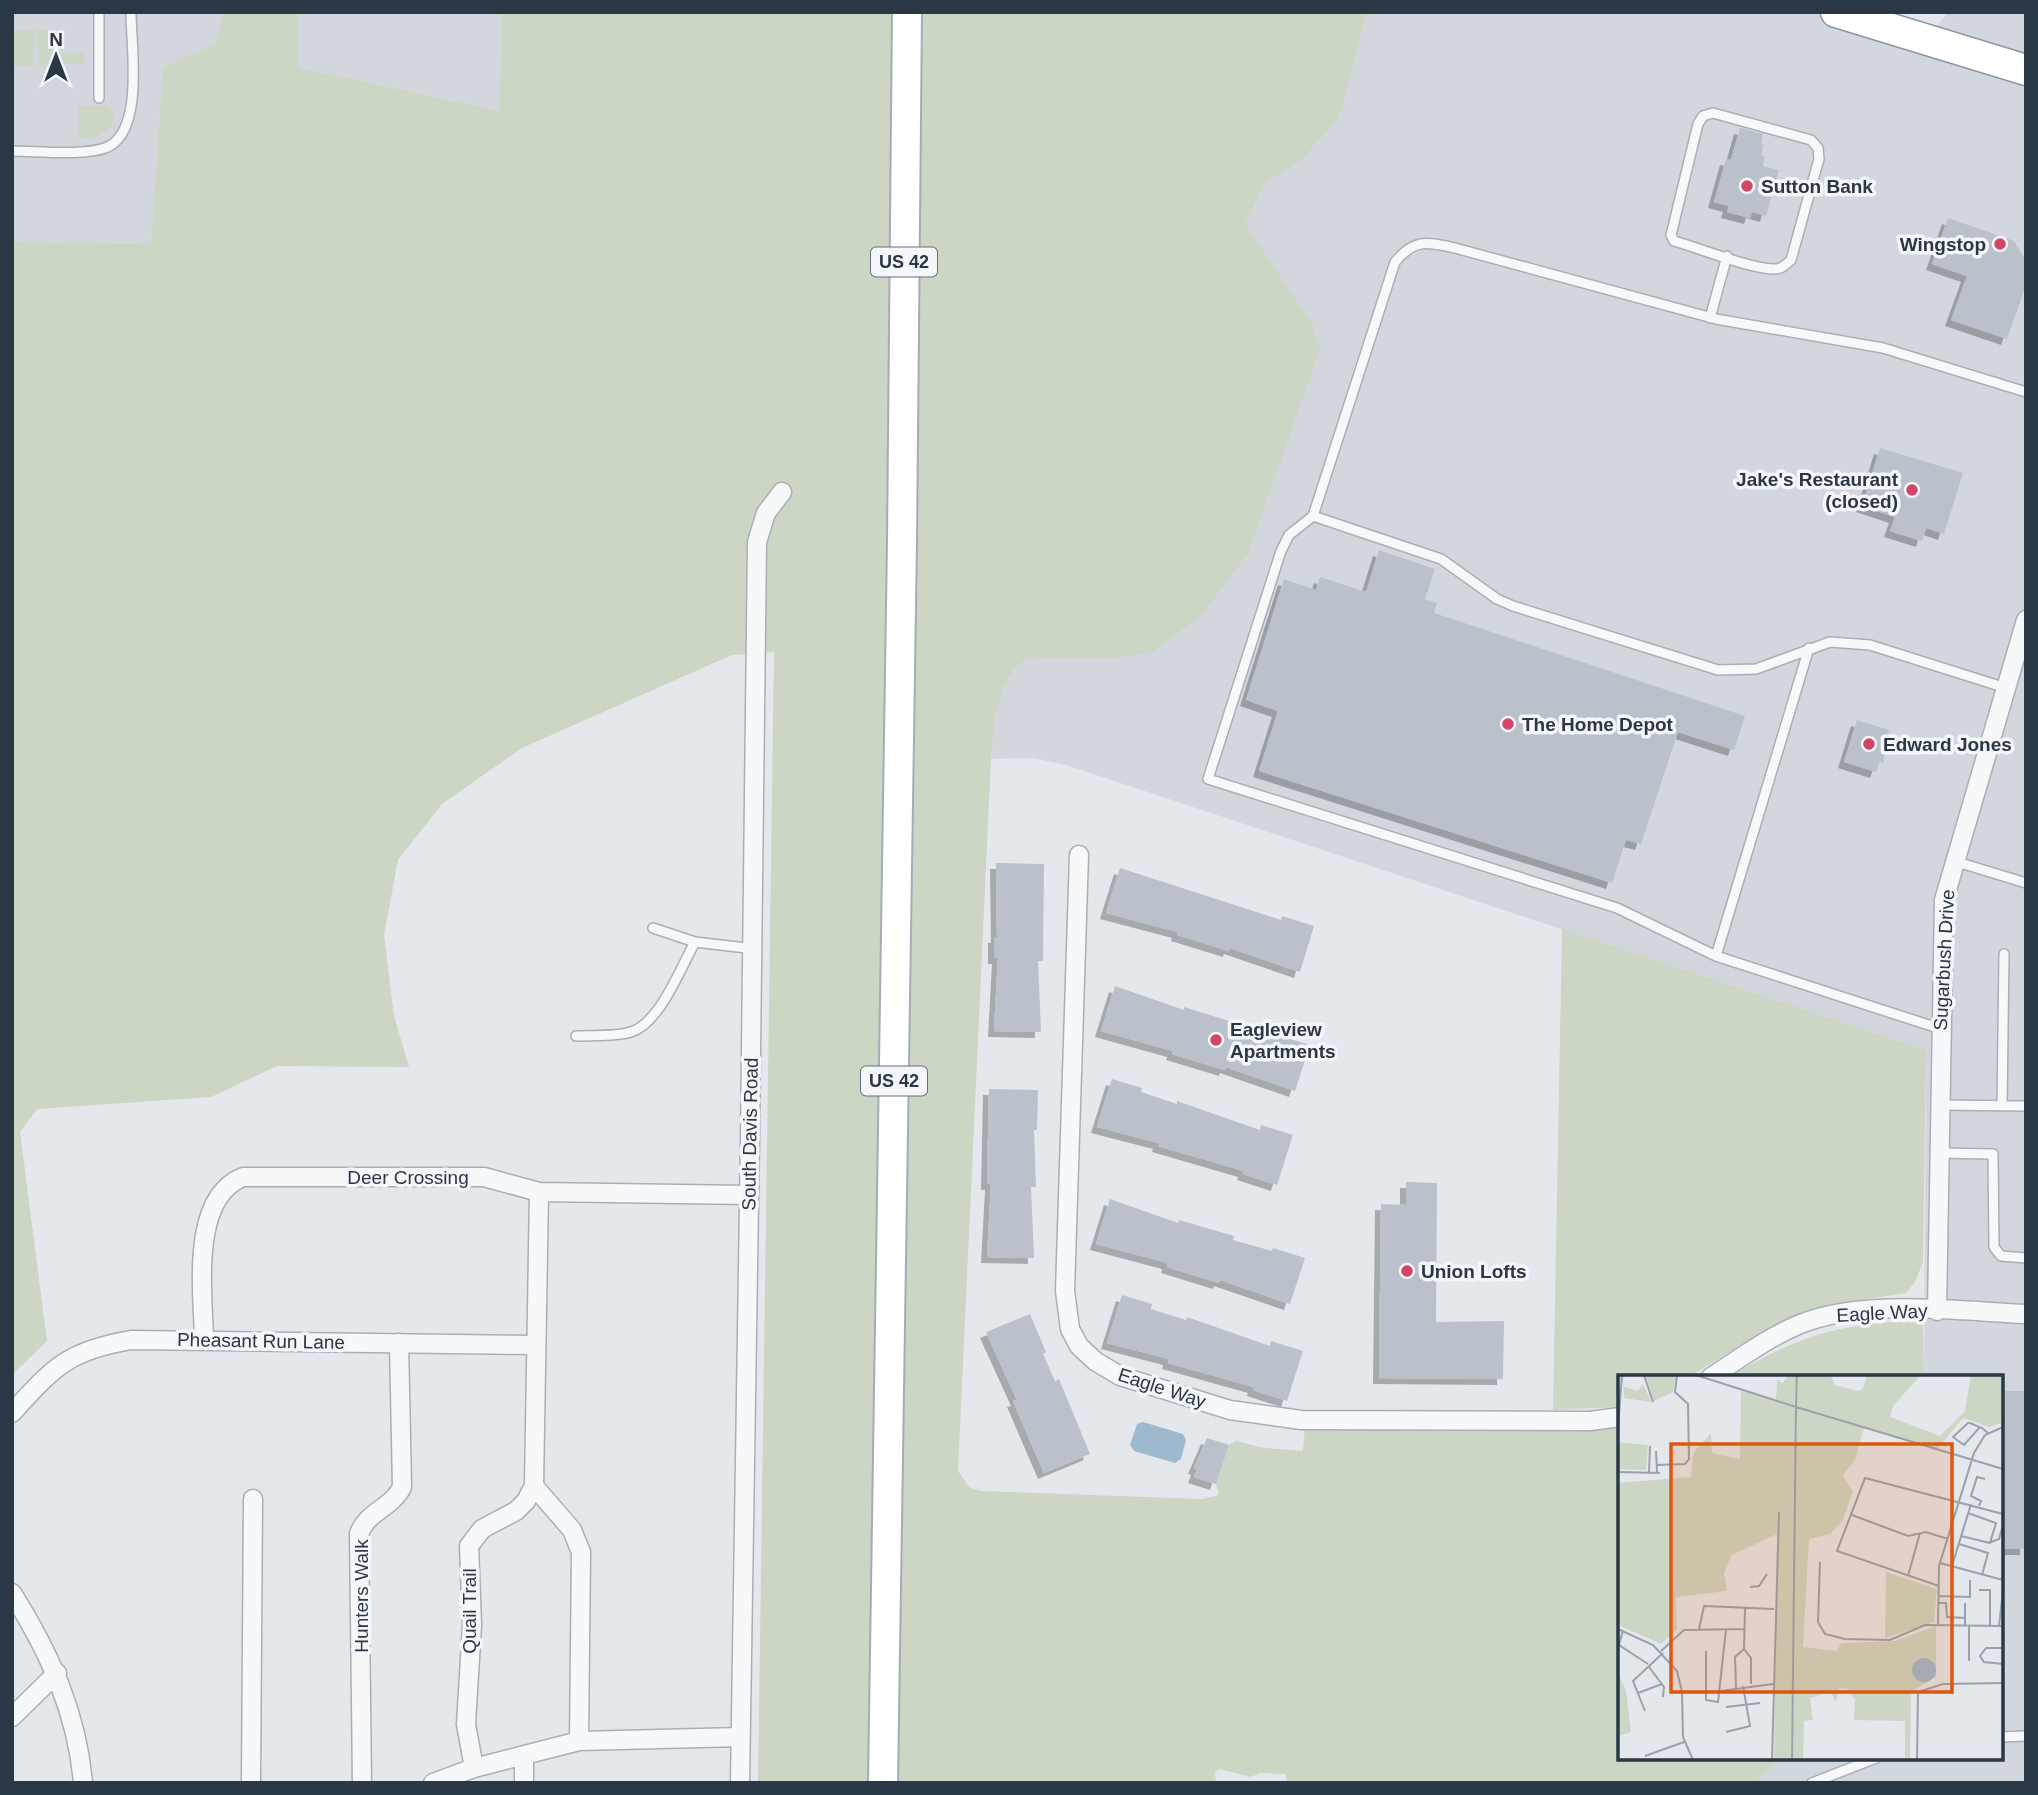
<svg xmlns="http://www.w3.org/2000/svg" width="2038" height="1795" font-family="Arial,sans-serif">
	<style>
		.built { fill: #d2d7de }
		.green { fill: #cbd6c5 }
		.water { fill: #9eb9cd }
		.building { fill: #bbc1ca; filter: url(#shadow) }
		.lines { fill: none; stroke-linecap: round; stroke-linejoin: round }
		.service-casing { stroke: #a8afb7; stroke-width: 12 }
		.minor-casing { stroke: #a8afb7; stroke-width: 21 }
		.primary-casing { stroke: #a3adb8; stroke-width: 32 }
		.trunk-casing { stroke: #8a96a3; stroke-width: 33 }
		.service { stroke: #f7f8fa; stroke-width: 9 }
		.minor { stroke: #f7f8fa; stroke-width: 18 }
		.primary { stroke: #fff; stroke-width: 28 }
		.trunk { stroke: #fff; stroke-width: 30 }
		.poi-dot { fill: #d44667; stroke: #f4f6f9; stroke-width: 2.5 }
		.labels { text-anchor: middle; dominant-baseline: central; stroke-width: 7; stroke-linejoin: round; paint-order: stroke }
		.shield { fill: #f4f6f9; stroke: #67707b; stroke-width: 2 }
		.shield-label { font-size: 18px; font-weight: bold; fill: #2a3745 }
		.poi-label { font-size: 19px; font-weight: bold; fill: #2a3745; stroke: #f4f6f9; text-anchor: start }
		.street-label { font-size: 19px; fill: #2a3745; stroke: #f4f6f9 }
		.inset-road { fill: none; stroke: #9aa1a9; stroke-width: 2 }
		.view { fill: #de570f; fill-opacity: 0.15; stroke: #de570f; stroke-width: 3.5 }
		.inset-edge { fill: none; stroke: #2a3745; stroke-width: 3.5 }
	</style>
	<defs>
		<filter id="shadow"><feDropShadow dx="-6" dy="6" stdDeviation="0" flood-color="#0004"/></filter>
	</defs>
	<rect width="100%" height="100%" fill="#e4e8ec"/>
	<!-- built -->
	<path class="built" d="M12,12H222L216,44L163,67L151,244L12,242Z
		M297,12H502L501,111L297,67Z
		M1367,12H1850L1929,36L1948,12H2026V1783H1755L1780,1758H2001V1377H1924L1926,1050L1066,765L1032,758L991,759L995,717L1003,686L1015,668L1027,659L1114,658L1310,320L1246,224L1264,184L1302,160L1339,118Z"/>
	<!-- green -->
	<path class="green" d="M222,12H297V67L500,111L502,12H901L878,1783H758L774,652L732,655L522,748L442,804L398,860L384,935L394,1016L409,1067L277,1066L211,1097L37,1109L20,1132L47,1341L12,1375V242L151,244L163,67L216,44Z
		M913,12H1367L1339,118L1302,160L1264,184L1246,224L1310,320L1320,349L1248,553L1202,615L1152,652L1114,658L1027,659L1015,668L1003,687L995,717L991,759L958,1471L969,1487L981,1491L1202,1499L1219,1495L1216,1484L1229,1445L1236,1441L1264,1448L1303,1451L1305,1428L1620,1427V1758H1780L1755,1783H1287L1286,1774L1260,1773L1251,1777L1219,1769L1215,1773L1216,1783H888Z
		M34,30V66H12V31Z
		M38,30H53L54,53H84V64L39,65Z
		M79,106H109L114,115L111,127L97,137L78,138Z
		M1562,929L1926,1050L1923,1262L1915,1282L1906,1293L1847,1302L1800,1314L1763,1331L1689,1377H1620V1407L1553,1410Z
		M1890,1322L1923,1323L1924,1377H1730C1788,1342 1823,1328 1890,1322Z"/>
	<!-- water -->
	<path class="water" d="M1143,1422L1183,1434L1186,1440L1181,1459L1175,1463L1134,1451L1130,1445L1137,1424Z"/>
	<!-- building -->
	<path class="building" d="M1740,128L1763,134L1761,144L1764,145L1761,155L1765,156L1763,166L1779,170L1766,216L1752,212L1750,218L1727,212L1729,206L1714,202L1726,159L1731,160Z
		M1948,218L2014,241L2026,261V285L2007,339L1951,320L1967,276L1932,264Z
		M1880,448L1963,473L1944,534L1926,528L1922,541L1890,531L1895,517L1862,506Z
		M1379,550L1435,569L1425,599L1437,603L1434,613L1745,716L1734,750L1678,732L1641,844L1626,840L1612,883L1259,771L1278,711L1246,700L1284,579L1316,590L1320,577L1366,592Z
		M1857,720L1889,730L1883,763L1880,761L1876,772L1844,762Z
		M996,863L1044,864L1043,961H1038L1041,1032L994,1031L998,958H994V937H997Z
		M1120,868L1281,920L1282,916L1314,926L1300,972L1230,948L1229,951L1177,935L1178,932L1106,913Z
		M1115,986L1184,1010V1007L1239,1024L1238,1027L1277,1039L1278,1035L1310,1045L1295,1091L1226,1067L1225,1070L1172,1054L1173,1051L1101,1031Z
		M1112,1079L1142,1088L1141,1092L1177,1104V1101L1260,1130L1261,1125L1293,1135L1277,1185L1243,1174L1244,1171L1158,1146L1159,1143L1097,1127Z
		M989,1089L1038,1090L1037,1130H1034L1036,1187H1031L1034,1258L987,1257L991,1184H987Z
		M1406,1182L1437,1183L1436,1322L1504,1321L1503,1379L1379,1378L1381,1204L1406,1205Z
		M1110,1199L1178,1223L1179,1220L1234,1236L1233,1240L1272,1251L1273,1248L1305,1258L1290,1304L1220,1280L1219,1283L1167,1267L1168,1263L1096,1244Z
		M1122,1295L1152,1304L1151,1309L1186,1320L1187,1317L1270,1346L1271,1341L1303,1351L1287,1401L1253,1390L1254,1387L1168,1363L1169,1359L1107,1343Z
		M1030,1314L1046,1352L1043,1354L1055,1381L1059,1379L1090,1454L1044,1473L1013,1401L1017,1400L986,1332Z
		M2001,1391H2026V1549H2001Z
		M1207,1438L1229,1445L1216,1484L1194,1477L1197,1469L1194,1468Z"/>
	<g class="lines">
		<defs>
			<path id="service" d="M99,12V98
				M1713,113L1811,140L1818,148L1819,159L1791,260C1785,265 1781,270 1772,269C1745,267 1702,249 1674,241L1671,235L1698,124L1703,116Z
				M12,151C37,151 82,156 105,148C145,134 131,47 131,12
				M1710,318L1727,256
				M1313,516L1441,559L1497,599L1513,606L1718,670L1756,669L1830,642L1870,645L2006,688
				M1954,861L2026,883
				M653,928L695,942L755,949
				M1716,956L1809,648
				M1941,1029L1716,956L1617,908L1208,779L1281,551L1289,535L1313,516L1395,262C1415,238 1427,242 1455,248L1716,319L1883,348L2026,392
				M576,1036C593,1035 615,1037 631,1032C660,1023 681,967 695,942
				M1940,1105L2026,1106
				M2002,1106L2004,954
				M1939,1153L1993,1154L1994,1247L2001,1256L2026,1258
				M2001,1737L2026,1736
				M1812,1783L1876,1758"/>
			<path id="minor" d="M1079,855L1065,1291L1070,1329L1079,1346L1095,1361L1120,1376L1230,1410L1301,1420L1590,1421L1620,1417
				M539,1192L534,1486L572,1530L581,1552L579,1741
				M1937,1311L1944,900L2026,620
				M204,1339C203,1291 190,1198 243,1177H484L539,1192L749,1195
				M1711,1377C1739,1359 1767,1338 1798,1325C1862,1298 1957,1311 2026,1314
				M12,1413C54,1367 67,1351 131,1340L535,1345
				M12,1593C49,1652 77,1712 83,1783
				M12,1717L57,1673
				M524,1755V1783
				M474,1768L466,1724L472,1625L469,1546L482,1529L516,1511L526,1501L534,1486
				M251,1783L253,1499
				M362,1783L359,1534C366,1512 392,1508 402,1487L399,1343
				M433,1783L474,1768L579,1741L740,1737
				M740,1783C745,1369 755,956 757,542L766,513L782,492"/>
			<path id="primary" d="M883,1783L902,541L907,12"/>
			<path id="trunk" d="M1836,12L2026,70"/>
		</defs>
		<!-- service casing -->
		<use href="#service" class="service-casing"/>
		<!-- minor casing -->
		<use href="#minor" class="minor-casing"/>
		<!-- primary casing -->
		<use href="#primary" class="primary-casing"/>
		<!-- trunk casing -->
		<use href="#trunk" class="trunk-casing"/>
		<!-- service -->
		<use href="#service" class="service"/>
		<!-- minor -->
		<use href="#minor" class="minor"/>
		<!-- primary -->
		<use href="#primary" class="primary"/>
		<!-- trunk -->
		<use href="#trunk" class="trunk"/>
	</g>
	<!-- markers -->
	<g class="poi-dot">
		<circle cx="1747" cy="186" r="7"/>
		<circle cx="2000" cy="244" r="7"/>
		<circle cx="1912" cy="490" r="7"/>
		<circle cx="1508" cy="724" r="7"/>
		<circle cx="1869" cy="744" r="7"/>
		<circle cx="1216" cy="1040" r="7"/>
		<circle cx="1407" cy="1271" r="7"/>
	</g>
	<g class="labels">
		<!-- shield labels -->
		<g class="shield">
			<rect x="871" y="247.5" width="66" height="29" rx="5"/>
			<rect x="861" y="1066.5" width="66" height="29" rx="5"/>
		</g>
		<g class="shield-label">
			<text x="904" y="262">US 42</text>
			<text x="894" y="1081">US 42</text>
		</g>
		<!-- poi labels -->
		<g class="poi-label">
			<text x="1761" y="186">Sutton Bank</text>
			<text x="1986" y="244" text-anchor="end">Wingstop</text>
			<text x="1898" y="479" text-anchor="end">Jake's Restaurant<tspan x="1898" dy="22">(closed)</tspan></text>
			<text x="1522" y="724">The Home Depot</text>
			<text x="1883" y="744">Edward Jones</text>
			<text x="1230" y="1029">Eagleview<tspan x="1230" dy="22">Apartments</tspan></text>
			<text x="1421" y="1271">Union Lofts</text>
		</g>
		<!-- street labels -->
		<g class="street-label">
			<text transform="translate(1944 960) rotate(-87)">Sugarbush Drive</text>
			<text transform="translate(750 1134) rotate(-89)">South Davis Road</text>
			<text x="408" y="1177">Deer Crossing</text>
			<text transform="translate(1882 1313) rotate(-3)">Eagle Way</text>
			<text transform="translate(261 1341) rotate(1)">Pheasant Run Lane</text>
			<text transform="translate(1162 1388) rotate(18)">Eagle Way</text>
			<text transform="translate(361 1596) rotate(-90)">Hunters Walk</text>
			<text transform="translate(469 1611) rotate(-90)">Quail Trail</text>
		</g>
	</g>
	<!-- overview -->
	<g transform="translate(1618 1375)">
		<rect width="385" height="385" fill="#e4e8ec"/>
		<path d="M5,0L6,12L20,16L25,9L33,27L6,23ZM28,0H58L55,17L36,26ZM170,0H179L178,31L158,25L159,5L165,8ZM180,0H212L217,10L239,16L245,14L249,0H303L275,31L272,42L322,61L347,36L353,0H385L383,48L371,52L345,43L319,74L179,32ZM123,16L178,33L173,385H156L159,159L114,180L106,198L109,216L58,222L59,254L43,269L0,250V108L73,102L75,78L93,58L94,78L122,84ZM179,33L246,53L237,85L225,100L235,117L225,145L212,159L191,164L185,272L219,276L223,268L277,266L318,251V302L293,317L292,385H287V346L236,345L237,325L230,314L221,313L218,327L212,317L192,323L195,345L186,346L185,385H174ZM303,283L315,285V304L304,306L295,301L296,287ZM0,67L30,70L28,95L0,94ZM268,197L319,214L316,247L267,263ZM0,298L8,316L13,357L1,361L2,385Z" fill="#cbd6c5" fill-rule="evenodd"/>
		<path d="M294 295a12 12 0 1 1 24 0a12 12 0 1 1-24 0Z" fill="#9eb9cd"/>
		<path class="inset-road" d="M26,0L35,27M78,0L178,32L174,385M179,0L178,32L385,94M362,52L346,70L335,62L350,48H352L364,53L370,58M0,53L4,0M38,76L39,98M39,90L67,89L71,84L70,29L57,17L59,0M0,97L42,98M31,98L32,71M361,131L363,126L353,121L359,102L367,104M234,140L290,161L308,157L330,164M343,161L372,168L378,148L350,138M373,167L381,164L385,150M341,169L370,178L364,200M202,187L200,247L207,259L227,264L272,265L307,250L385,251M322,188L385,205M334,191L353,129M290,201L302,158M321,211L219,176L247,103L385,139M132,212L141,211L149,199M361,215H372V251M320,221L352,222V205M320,228H328L329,242L347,243M127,233L126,274L133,283V309M320,250L321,191L356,78L367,60L385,52M347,251V228M381,251L385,216M0,254L35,270L59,296L64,317L65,362L75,385M81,254L86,231L156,234M5,255L1,270L30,289M385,273H368L362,281L366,287L385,289M43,276L66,255L127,254M88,276V325L100,327L108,254M351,286V251M31,292L46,312L45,322M118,313L117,282L126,274M103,316L155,309M20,318L44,309M108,332L142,328M27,336L15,306L45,278M108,357L132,351L125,311M27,381L66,367M154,385L161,137M299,385L300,317L325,309L385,308"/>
		<path class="view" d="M53,69H334V317H53Z"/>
		<rect width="385" height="385" class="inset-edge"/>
	</g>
	<!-- border -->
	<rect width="2038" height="1795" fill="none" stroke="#2a3745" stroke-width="28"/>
	<!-- north arrow -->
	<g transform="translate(56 56)" stroke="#f4f6f9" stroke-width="5" paint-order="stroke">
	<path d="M0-5L12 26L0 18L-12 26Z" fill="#2a3745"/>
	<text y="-10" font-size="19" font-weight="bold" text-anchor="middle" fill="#2a3745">N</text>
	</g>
</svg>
